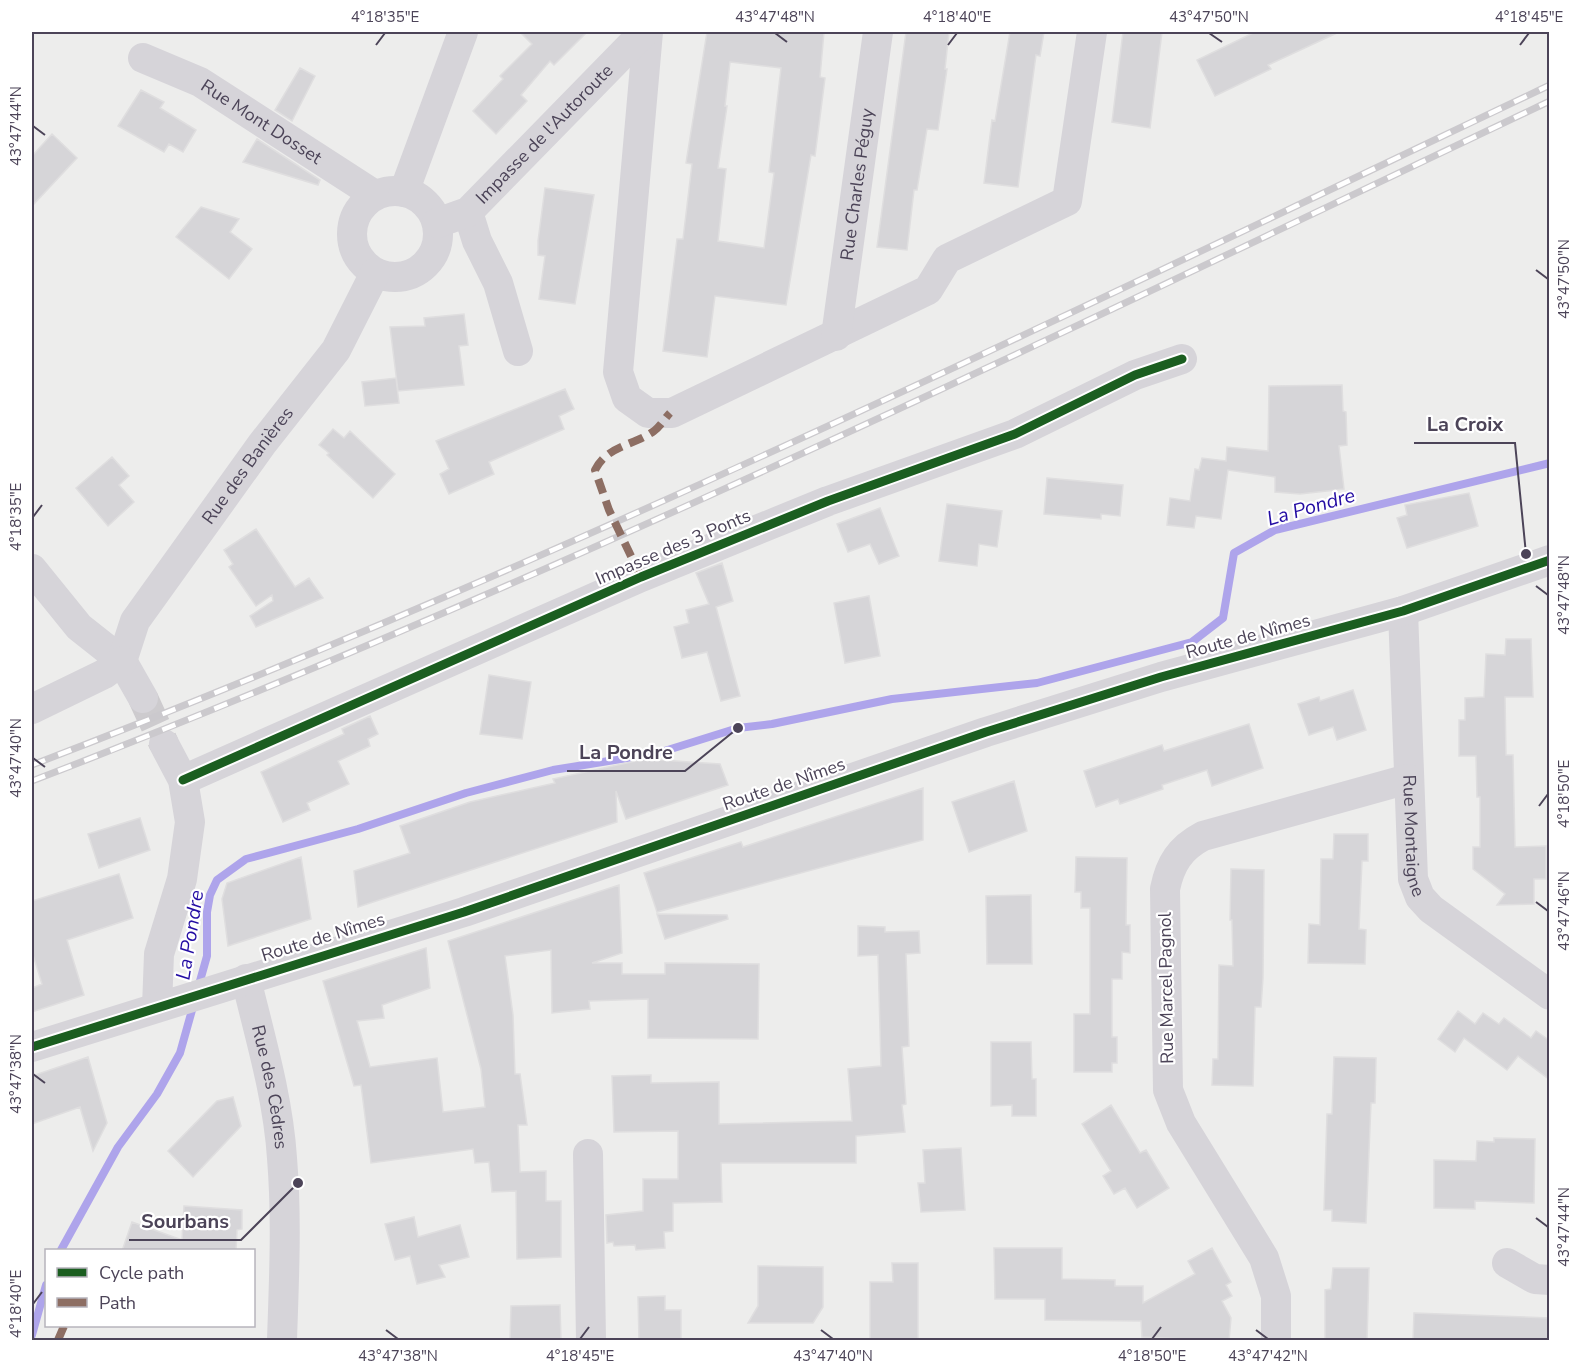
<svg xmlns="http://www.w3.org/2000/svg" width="1581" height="1372" font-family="'Nunito Sans',sans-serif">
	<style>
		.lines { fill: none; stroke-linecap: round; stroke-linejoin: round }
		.stream { stroke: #aea4eb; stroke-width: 8 }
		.building { fill: #d6d5d8; stroke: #dfdedf; stroke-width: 1.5; fill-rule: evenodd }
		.minor-tunnel { stroke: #cdcbce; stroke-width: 30; stroke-dasharray: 30 15; stroke-linecap: butt }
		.minor { stroke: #d6d4d9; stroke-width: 30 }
		.rail-casing { stroke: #cbc9cd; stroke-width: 7 }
		.rail { stroke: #fff; stroke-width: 4.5; stroke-dasharray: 14; stroke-linecap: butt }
		.quiet { stroke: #8d6e63; stroke-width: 8; stroke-dasharray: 15 8; stroke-linecap: butt }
		.cycleway-casing { stroke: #fff; stroke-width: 13 }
		.cycleway { stroke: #1b5e20; stroke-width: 9 }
		.ticks { fill: none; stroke: #4c4458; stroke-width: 2 }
		.labels { text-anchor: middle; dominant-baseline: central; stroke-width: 4.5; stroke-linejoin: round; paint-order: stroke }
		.street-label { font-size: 18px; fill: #4c4458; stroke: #fff }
		.water-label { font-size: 20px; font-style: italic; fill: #230ca3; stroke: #fff }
		.leader { fill: none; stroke: #4c4458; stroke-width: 2 }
		.callout-dot { fill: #4c4458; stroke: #fff; stroke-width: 2 }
		.callout-label { font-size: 20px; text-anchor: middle; font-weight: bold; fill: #4c4458; stroke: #fff; stroke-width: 4.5; stroke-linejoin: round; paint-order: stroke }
		.neatline { fill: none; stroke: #4c4458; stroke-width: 2 }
		.ticks-label { font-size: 15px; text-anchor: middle; fill: #4c4458 }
	</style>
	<rect width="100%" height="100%" fill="#ededec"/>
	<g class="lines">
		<!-- stream -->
		<path class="stream" d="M198,988L207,956V912L210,895L217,880L246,859L358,829L466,793L553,770L658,753L738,728L772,724L892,699L1037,683L1192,642L1223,618L1234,553L1275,530L1550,463
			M61,1250L118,1147L157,1094L180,1053L194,1003
			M32,1335L46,1285"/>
	</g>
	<!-- building -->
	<path class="building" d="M520,32H587L554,65L550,61L521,95L527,101L496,134L473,111L503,79L500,76L532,44Z
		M707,32H824L820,77L825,78L815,156L811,155L786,305L715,296L707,357L663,351L677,239H683L692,164L686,163ZM730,62L781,68L769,172L774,173L764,248L718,241L726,169L718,168L727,106H725Z
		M906,32H949L945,69H947L938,130L927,129L917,190H914L907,250L877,247Z
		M1010,32H1044L1040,56L1036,55L1018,187L984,183L992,120L995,121Z
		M1123,32H1162L1150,128L1112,122Z
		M1255,32H1339L1268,65L1271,69L1215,96L1197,60Z
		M300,68L315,76L292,121L275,110Z
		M141,90L164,102L160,108L196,130L183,152L169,144L164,152L118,126Z
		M52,134L77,158L32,206V156Z
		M257,139L320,180L318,185L243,162Z
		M545,188L594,195L575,304L539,299L545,256L538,255V241Z
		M201,207L239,219L230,232L252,249L229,279L176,237Z
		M464,314L468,345L459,346L464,385L398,391L390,327L425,326L424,318Z
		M396,378L399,403L365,406L362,382Z
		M1342,385L1343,411L1346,412L1347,445L1339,446L1344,489L1300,494L1275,492V477L1228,470L1221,519L1196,516L1194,528L1167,525L1170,498L1190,501L1195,469L1199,470L1202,458L1226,461L1227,447L1268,451L1269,386Z
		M565,389L574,409L559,416L564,429L489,462L494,474L449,494L440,474L449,469L436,441Z
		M333,429L344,438L350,431L395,474L373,498L327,455L329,453L319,445Z
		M112,457L129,476L119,485L134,502L108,526L76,488Z
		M1047,478L1123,485L1120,516L1101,514V519L1044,514Z
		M1469,493L1478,526L1407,548L1397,518L1407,515L1405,505Z
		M947,504L1002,511L997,547L979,544L977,566L939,561Z
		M880,508L899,556L879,564L870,544L848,552L837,524Z
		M256,529L295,587L309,578L323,598L256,627L250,616L273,601L272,595L256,606L229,567L233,564L224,550Z
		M722,563L733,601L716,607L740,696L721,701L707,652L682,658L674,627L689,623L686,610L709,604L696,573Z
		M869,596L880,656L845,663L834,603Z
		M1506,639H1531L1533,697H1505L1506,755H1513L1515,847L1546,846V879H1534V904L1497,905L1505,894L1473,869V847H1480V797H1477L1476,756H1459V720H1465V698L1484,697L1486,654L1505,655Z
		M489,675L531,682L522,739L480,734Z
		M1353,690L1366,730L1337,740L1333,727L1309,735L1298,704L1319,697L1320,701Z
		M370,716L378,734L368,739L370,746L338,761L349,784L307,803L310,810L283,822L261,772L344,734L342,729Z
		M1249,724L1263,768L1212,786L1207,770L1162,785L1163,789L1120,804L1118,799L1096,807L1084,771L1162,745L1164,751Z
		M645,759L720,764L728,785L626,819L616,791L617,822L358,907L354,871L410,853L400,826L470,802L555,783L553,779Z
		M1014,781L1027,831L969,852L952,802Z
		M923,788V840L657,912L644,873L741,842L743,847Z
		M140,818L150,850L99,868L88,834Z
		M1334,834H1368V861H1362L1359,929L1366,930L1365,964L1308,963L1309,924L1320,925L1321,859H1333Z
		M301,857L311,919L228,946L222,899L227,883Z
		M1076,857L1127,858L1126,925H1130V953L1122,952V979H1112V1037H1117V1063H1112V1072H1074V1014H1090V908H1081V892H1075Z
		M1231,869L1264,870L1263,978L1261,1007H1255L1253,1086L1212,1085L1213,1059H1218L1219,965L1233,966L1232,920H1230Z
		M119,874L133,918L67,940L84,995L32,1012V988L42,984L32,952V901Z
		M619,885L622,953L592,963H622V974H665V963L759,964L758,1039L648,1038V999L589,1001L590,1009L552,1013L551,950L505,956L513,1015L515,1074H520L527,1125H518L520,1172L546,1171V1201H561V1257L517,1259L516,1191L492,1192L489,1162L475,1163L473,1149L371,1163L361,1085L354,1086L323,981L426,948L430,988L382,1005L384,1018L357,1021L370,1067L437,1058L443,1112L485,1107L481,1069L448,941Z
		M1031,895L1032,964H987L986,896Z
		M657,914L727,915L728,919L665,939Z
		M858,926L885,927V932L919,931L920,953L906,954L909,1046L902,1047L906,1104L902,1105L905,1132L856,1136V1163H721L722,1202L673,1203V1231L664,1232L665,1248L636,1250L635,1245L614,1246L613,1242L607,1243L606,1215L643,1211V1179H678V1131L614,1132L612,1076L651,1075V1083L719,1082V1124L852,1121L848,1069L881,1066L878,955L858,956Z
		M1458,1011L1475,1024L1483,1013L1499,1024L1504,1018L1531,1038L1536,1031L1550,1041V1080L1518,1056L1507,1070L1464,1038L1455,1052L1438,1039Z
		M991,1042H1031L1032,1079H1036V1116H1012V1105L991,1106Z
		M88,1057L107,1123L93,1151L80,1107L32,1124V1076Z
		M1334,1057L1376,1058L1375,1103H1371L1366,1223L1332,1221V1210H1324L1327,1114H1332Z
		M233,1097L241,1126L193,1177L168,1151L217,1101Z
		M1111,1105L1140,1153L1146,1150L1169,1188L1137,1208L1125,1188L1114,1194L1103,1176L1111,1171L1082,1124Z
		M1494,1138L1535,1139L1534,1203L1475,1201V1209L1434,1208V1160L1476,1161L1477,1141L1494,1142Z
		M961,1148L965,1210L921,1212L918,1183H925L923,1150Z
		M184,1206L242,1210V1229L237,1230L236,1251H122L132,1222L182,1240Z
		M414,1217L418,1237L460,1225L469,1257L439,1265L445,1277L417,1284L410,1256L395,1260L385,1224Z
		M994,1248H1062V1279L1115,1280V1286H1143V1303L1195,1274L1188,1261L1212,1248L1231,1282L1226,1285L1232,1296L1222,1301L1231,1318L1229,1341L1142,1337L1141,1321L1045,1320V1299H995Z
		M892,1263H918V1341H870V1282H893Z
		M758,1266L823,1267V1307L813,1323H748L758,1306Z
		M1333,1268H1369L1367,1341H1325V1290L1331,1289Z
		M665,1296V1310H681V1341H639L638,1297Z
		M560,1305L561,1341H510L511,1306Z
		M1414,1313L1550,1318V1341H1413Z"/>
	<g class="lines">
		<!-- minor-tunnel -->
		<path class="minor-tunnel" d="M143,698L164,744"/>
		<!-- minor -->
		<g class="minor">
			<path d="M648,32L618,372L627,398L648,413H672L928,290L947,259L1067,201L1092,32"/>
			<path id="s1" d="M143,58L200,82L375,195"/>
			<circle cx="395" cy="234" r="43"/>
			<path d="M404,192L463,32"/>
			<path d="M468,212L477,241L498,283L518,351"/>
			<path id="s2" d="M437,223L468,212L644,32"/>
			<path id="s3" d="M836,336L878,32"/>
			<path d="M32,569L79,627L122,661L143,698"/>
			<path id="s4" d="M1403,611L1413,879L1420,897L1431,909L1550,995"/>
			<path id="s5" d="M122,661L135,621L262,444L336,350L375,273"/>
			<path d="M32,709L104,674L122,661"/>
			<path d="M183,780L641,577L828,501L1015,434L1135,375L1182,359"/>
			<path id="s6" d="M246,979C260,1037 278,1097 282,1158C287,1219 284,1279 282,1340"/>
			<path d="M157,1007L159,954L182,879L190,822L183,780L164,744"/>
			<path d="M32,1047L464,912L986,732L1161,677L1403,611L1550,560"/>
			<path d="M588,1154L591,1340"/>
			<path d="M1507,1263L1535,1279L1550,1280"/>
			<path d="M1276,1340V1296L1264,1258L1181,1123L1168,1090L1165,889C1170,864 1180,848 1203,836L1408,779"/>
		</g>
		<defs>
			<path id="rail" d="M32,765C550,567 1049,323 1550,85
				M32,781C550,582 1049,339 1550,101"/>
		</defs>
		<!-- rail casing -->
		<use href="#rail" class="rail-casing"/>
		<!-- rail -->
		<use href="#rail" class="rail"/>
		<!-- quiet -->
		<path class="quiet" d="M641,577L609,510L595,470C608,445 633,446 654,431C660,427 665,418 670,413
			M58,1340L64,1326"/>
		<defs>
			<path id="cycleway" d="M183,780L641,577L828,501L1015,434L1135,375L1182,359
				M32,1047L464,912L986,732L1161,677L1403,611L1550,560"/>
		</defs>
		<!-- cycleway casing -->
		<use href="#cycleway" class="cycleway-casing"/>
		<!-- cycleway -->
		<use href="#cycleway" class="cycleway"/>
	</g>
	<!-- ticks -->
	<path class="ticks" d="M775,33L787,42M1209,33L1222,42M376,45L385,33M948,45L957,33M1520,45L1529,33M33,126L45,135M1536,270L1548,279M33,517L42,505M1536,586L1548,595M33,758L45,767M1539,806L1548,794M1536,902L1548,911M33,1074L45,1083M1536,1218L1548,1227M33,1304L42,1292M386,1330L398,1339M821,1330L833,1339M1256,1330L1268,1339M580,1339L589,1327M1152,1339L1161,1327"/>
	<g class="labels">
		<!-- street labels -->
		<g class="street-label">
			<text stroke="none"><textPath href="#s1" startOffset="135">Rue Mont Dosset</textPath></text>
			<text stroke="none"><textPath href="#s2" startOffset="142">Impasse de l'Autoroute</textPath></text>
			<text stroke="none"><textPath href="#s3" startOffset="153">Rue Charles Péguy</textPath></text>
			<text stroke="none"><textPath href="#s5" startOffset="234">Rue des Banières</textPath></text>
			<text transform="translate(673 547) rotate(-23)">Impasse des 3 Ponts</text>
			<text transform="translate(1248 636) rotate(-15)">Route de Nîmes</text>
			<text transform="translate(784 784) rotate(-19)">Route de Nîmes</text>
			<text stroke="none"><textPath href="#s4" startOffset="225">Rue Montaigne</textPath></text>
			<text transform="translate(323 937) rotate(-17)">Route de Nîmes</text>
			<text transform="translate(1166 988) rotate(-91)">Rue Marcel Pagnol</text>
			<text stroke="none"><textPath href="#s6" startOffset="111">Rue des Cèdres</textPath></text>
		</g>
		<!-- water labels -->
		<g class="water-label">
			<text transform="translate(1311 507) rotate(-16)">La Pondre</text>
			<text transform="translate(190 935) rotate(-81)">La Pondre</text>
		</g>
	</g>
	<!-- callouts -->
	<path class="leader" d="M1526 554L1515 443H1414M738 728L685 771H567M298 1183L241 1240H129"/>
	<g class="callout-dot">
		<circle cx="1526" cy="554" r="6"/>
		<circle cx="738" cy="728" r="6"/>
		<circle cx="298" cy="1183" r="6"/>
	</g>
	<g class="callout-label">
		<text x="1465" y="431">La Croix</text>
		<text x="626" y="759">La Pondre</text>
		<text x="185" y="1228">Sourbans</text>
	</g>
	<!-- border -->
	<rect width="1581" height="1372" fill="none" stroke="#ffffff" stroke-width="66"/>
	<!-- legend -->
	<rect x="45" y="1249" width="210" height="78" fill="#ffffff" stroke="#b7b4bc" stroke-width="1.5"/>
	<rect x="57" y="1268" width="30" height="9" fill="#1b5e20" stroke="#b7b4bc" stroke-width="1.5"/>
	<text x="99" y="1279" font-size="18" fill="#4c4458">Cycle path</text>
	<rect x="57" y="1298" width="30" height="9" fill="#8d6e63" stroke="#b7b4bc" stroke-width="1.5"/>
	<text x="99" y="1309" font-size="18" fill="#4c4458">Path</text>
	<rect x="33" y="33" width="1515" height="1306" class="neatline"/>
	<g class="ticks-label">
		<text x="385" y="22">4°18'35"E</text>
		<text x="775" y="22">43°47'48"N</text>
		<text x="957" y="22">4°18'40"E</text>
		<text x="1209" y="22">43°47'50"N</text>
		<text x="1529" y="22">4°18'45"E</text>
		<text transform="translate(16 126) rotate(-90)" y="5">43°47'44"N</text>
		<text transform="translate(1564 279) rotate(-90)" y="5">43°47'50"N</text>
		<text transform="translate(16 517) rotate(-90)" y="5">4°18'35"E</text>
		<text transform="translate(1564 595) rotate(-90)" y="5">43°47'48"N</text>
		<text transform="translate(16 758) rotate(-90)" y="5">43°47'40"N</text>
		<text transform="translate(1564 794) rotate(-90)" y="5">4°18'50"E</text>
		<text transform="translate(1564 911) rotate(-90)" y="5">43°47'46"N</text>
		<text transform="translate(16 1074) rotate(-90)" y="5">43°47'38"N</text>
		<text transform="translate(1564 1227) rotate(-90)" y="5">43°47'44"N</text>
		<text transform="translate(16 1304) rotate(-90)" y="5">4°18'40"E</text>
		<text x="398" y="1361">43°47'38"N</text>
		<text x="580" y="1361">4°18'45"E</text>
		<text x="833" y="1361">43°47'40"N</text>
		<text x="1152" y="1361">4°18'50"E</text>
		<text x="1268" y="1361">43°47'42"N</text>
	</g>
</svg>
